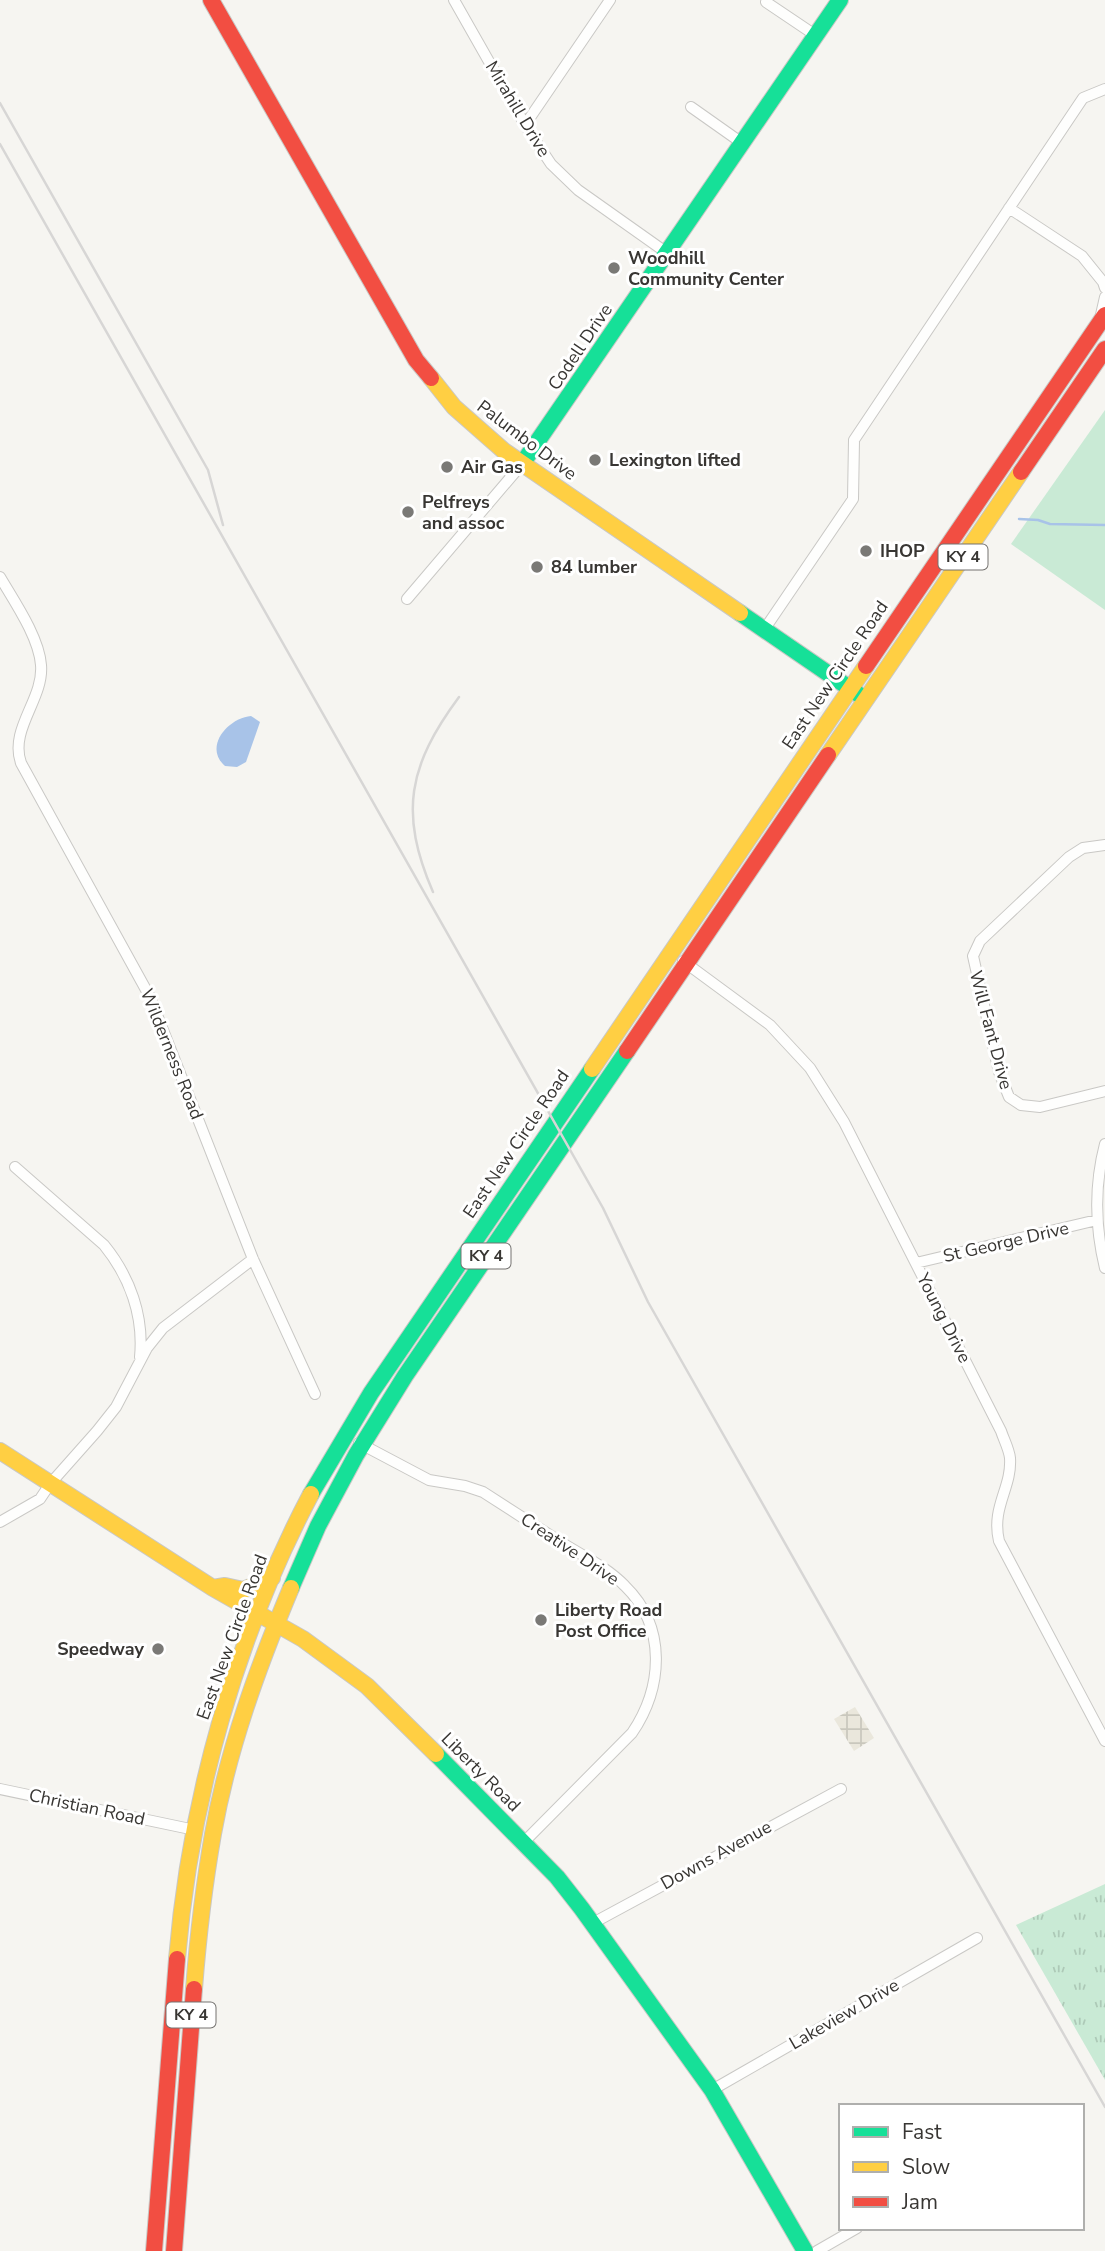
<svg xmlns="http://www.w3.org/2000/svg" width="1105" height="2251" font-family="'Nunito Sans',sans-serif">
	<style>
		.industrial { fill: url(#industrial-grid) }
		.grass { fill: url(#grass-tufts) }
		.park { fill: #c9ead5 }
		.water { fill: #a8c3e8 }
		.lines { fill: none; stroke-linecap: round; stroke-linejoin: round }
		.stream { stroke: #a8c3e8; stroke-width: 2.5 }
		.street-casing { stroke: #c9c8c5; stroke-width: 12 }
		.fast-casing { stroke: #c9c8c5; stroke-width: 18 }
		.slow-casing { stroke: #c9c8c5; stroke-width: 18 }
		.jam-casing { stroke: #c9c8c5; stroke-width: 18 }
		.street { stroke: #fefefd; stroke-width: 10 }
		.fast { stroke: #16e098; stroke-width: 16 }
		.slow { stroke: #ffcf43; stroke-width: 16 }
		.jam { stroke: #f24e42; stroke-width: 16 }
		.rail { stroke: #d7d6d5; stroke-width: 2.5 }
		.poi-dot { fill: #7a7976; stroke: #fff; stroke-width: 2.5 }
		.labels { text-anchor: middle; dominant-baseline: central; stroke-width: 6; stroke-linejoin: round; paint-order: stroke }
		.shield { fill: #fff; stroke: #747270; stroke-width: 2 }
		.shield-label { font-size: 16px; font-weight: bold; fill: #383633 }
		.street-label { font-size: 18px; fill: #383633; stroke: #fff }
		.poi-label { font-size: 18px; font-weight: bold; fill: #383633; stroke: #fff; text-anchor: start }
	</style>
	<defs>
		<pattern id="industrial-grid" width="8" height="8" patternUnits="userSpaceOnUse" patternTransform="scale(1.75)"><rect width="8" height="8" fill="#eae7dc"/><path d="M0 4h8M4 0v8" fill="none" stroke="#c9c7bd"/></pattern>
		<pattern id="grass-tufts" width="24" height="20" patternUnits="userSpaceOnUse" patternTransform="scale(1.75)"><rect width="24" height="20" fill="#c9ead5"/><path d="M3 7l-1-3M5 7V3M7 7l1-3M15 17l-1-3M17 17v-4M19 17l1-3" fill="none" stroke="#adc9b7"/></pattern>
	</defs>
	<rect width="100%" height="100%" fill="#f6f5f1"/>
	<!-- industrial -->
	<path class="industrial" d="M855,1707L874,1738L854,1751L834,1719Z"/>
	<!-- grass -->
	<path class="grass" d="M1105,1884V2080L1016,1925Z"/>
	<!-- park -->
	<path class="park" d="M1105,410V610L1011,544Z"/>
	<!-- water -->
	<path class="water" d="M251,716L260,722L246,762L237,767L225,766C203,747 228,718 251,716Z"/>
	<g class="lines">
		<!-- stream -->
		<path class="stream" d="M1019,519L1038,520L1050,524L1105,525"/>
		<defs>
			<path id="street" d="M454,0L525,125L551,164L578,190L667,253
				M766,2L815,35
				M691,107L742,143
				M525,125L610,0
				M1009,208L1082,256L1103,282L1105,288
				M1100,319L1105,297
				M0,577C14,601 39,637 41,665C44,699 9,729 21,763L150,997L253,1259L315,1394
				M407,599L522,464
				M764,630L853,499L854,440L1083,98L1105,89
				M1105,845L1083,848L1069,857L980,941L973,956L999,1072L1009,1097L1021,1105L1040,1107L1105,1091
				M683,961L770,1025L810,1068L844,1122L1001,1431C1004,1440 1009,1449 1010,1458C1012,1488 991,1507 999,1541L1105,1741
				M1105,1144C1094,1186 1095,1227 1105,1268
				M15,1167L104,1245C130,1277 144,1316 140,1357
				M916,1263L1097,1220
				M359,1443L429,1480L465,1486L483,1492C508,1508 534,1525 559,1541C581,1555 607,1567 625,1586C667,1627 663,1687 632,1733L524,1842
				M0,1522L40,1499L50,1484L97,1431L116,1407L147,1348L163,1328L253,1259
				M0,1789L195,1830
				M593,1923L841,1789
				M712,2090L977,1938
				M817,2251L857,2228"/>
			<path id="fast" d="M522,464L840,0
				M740,613L858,694
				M311,1494L371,1393L592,1069
				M291,1588L318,1526L356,1455L405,1376L627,1051
				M436,1754L557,1877L582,1909L712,2090L805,2251"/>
			<path id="slow" d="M431,378L454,407L504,451L740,613
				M828,755L1021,472
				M592,1069L866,666
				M0,1451L213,1588L303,1639L367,1686L436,1754
				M213,1588L225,1586L243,1590L272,1578
				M177,1959C190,1800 236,1636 311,1494
				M194,1989C198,1937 204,1885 213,1834C228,1749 258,1667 291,1588"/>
			<path id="jam" d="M211,0L416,360L431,378
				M1021,472L1105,349
				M866,666L1105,315
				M627,1051L828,755
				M154,2251L177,1959
				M174,2251L194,1989"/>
		</defs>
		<!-- street casing -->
		<use href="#street" class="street-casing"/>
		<!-- fast casing -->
		<use href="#fast" class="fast-casing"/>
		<!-- slow casing -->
		<use href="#slow" class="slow-casing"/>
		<!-- jam casing -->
		<use href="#jam" class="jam-casing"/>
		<!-- street -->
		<use href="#street" class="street"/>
		<!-- fast -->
		<use href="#fast" class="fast"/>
		<!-- slow -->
		<use href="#slow" class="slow"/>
		<!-- jam -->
		<use href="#jam" class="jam"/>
		<!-- rail -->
		<path class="rail" d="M0,103L208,470L223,525
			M0,144L603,1208L648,1302L1105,2107
			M433,892C399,813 408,766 459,697"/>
	</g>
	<!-- markers -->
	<g class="poi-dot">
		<circle cx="614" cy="268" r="7"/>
		<circle cx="595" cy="460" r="7"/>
		<circle cx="447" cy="467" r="7"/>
		<circle cx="408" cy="512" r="7"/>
		<circle cx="866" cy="551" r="7"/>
		<circle cx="537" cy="567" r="7"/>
		<circle cx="541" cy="1620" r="7"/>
		<circle cx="158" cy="1649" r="7"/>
	</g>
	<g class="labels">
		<!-- shield labels -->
		<g class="shield">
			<rect x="938.5" y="544.5" width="49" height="25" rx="5"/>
			<rect x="461.5" y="1243.5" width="49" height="25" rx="5"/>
			<rect x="166.5" y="2002.5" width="49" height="25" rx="5"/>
		</g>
		<g class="shield-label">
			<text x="963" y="557">KY 4</text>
			<text x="486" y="1256">KY 4</text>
			<text x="191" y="2015">KY 4</text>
		</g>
		<!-- street labels -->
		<g class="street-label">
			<text transform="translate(518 109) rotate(59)">Mirahill Drive</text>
			<text transform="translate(580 347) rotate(-56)">Codell Drive</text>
			<text transform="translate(527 440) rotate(37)">Palumbo Drive</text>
			<text transform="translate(835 675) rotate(-56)">East New Circle Road</text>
			<text transform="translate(991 1030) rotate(75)">Will Fant Drive</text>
			<text transform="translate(172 1054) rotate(68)">Wilderness Road</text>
			<text transform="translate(516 1144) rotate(-56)">East New Circle Road</text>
			<text transform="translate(1006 1242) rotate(-13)">St George Drive</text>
			<text transform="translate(944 1318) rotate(63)">Young Drive</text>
			<text transform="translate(570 1549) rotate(34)">Creative Drive</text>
			<text transform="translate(232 1637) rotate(-70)">East New Circle Road</text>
			<text transform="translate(481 1772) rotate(45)">Liberty Road</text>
			<text transform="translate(87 1807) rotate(12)">Christian Road</text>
			<text transform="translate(716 1855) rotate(-29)">Downs Avenue</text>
			<text transform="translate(844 2014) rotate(-30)">Lakeview Drive</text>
		</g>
		<!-- poi labels -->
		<g class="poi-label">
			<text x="628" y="258">Woodhill<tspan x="628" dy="21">Community Center</tspan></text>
			<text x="609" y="460">Lexington lifted</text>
			<text x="461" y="467">Air Gas</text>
			<text x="422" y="502">Pelfreys<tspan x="422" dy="21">and assoc</tspan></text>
			<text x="880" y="551">IHOP</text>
			<text x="551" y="567">84 lumber</text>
			<text x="555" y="1610">Liberty Road<tspan x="555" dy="21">Post Office</tspan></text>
			<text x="144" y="1649" text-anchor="end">Speedway</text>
		</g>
	</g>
	<!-- legend -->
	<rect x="839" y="2104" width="245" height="126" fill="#ffffff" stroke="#afafad" stroke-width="2"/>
	<rect x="853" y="2127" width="35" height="10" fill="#16e098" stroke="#afafad" stroke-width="2"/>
	<text x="902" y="2139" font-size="21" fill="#383633">Fast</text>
	<rect x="853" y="2162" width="35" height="10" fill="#ffcf43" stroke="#afafad" stroke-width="2"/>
	<text x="902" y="2174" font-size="21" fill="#383633">Slow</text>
	<rect x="853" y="2197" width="35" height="10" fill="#f24e42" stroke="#afafad" stroke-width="2"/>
	<text x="902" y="2209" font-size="21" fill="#383633">Jam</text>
</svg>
